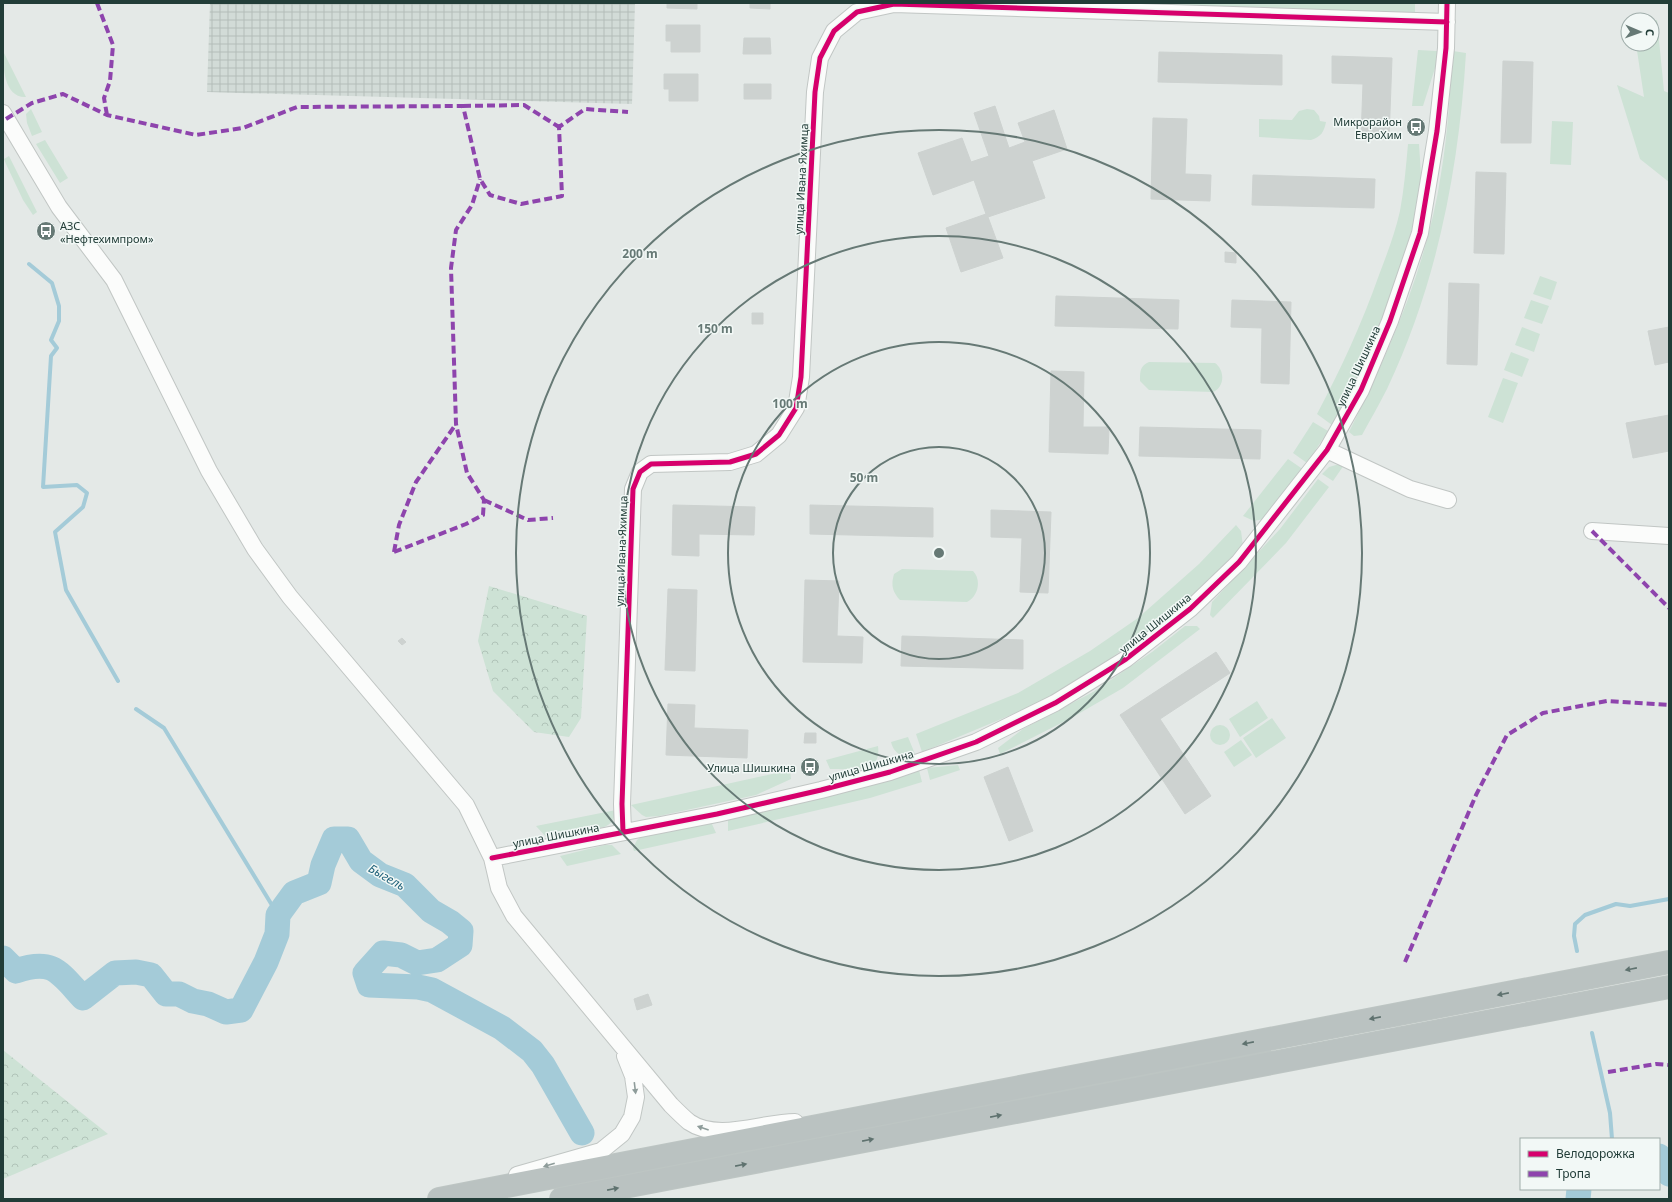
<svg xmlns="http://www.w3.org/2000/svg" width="1672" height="1202" font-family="'Noto Sans',sans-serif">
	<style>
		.industrial { fill: url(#industrial-grid) }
		.green { fill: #cde2d5 }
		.forest { fill: url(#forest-crowns) }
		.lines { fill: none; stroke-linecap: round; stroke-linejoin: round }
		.stream { stroke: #a4cbd8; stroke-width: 4 }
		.river { stroke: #a4cbd8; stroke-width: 25 }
		.building { fill: #cdd2d0; stroke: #cdd2d0 }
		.minor-casing { stroke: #c1c6c4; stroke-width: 18 }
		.highway-casing { stroke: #bdc5c3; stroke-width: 24 }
		.minor { stroke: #fbfcfb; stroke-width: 16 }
		.highway { stroke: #bac2c1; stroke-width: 22 }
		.quiet { stroke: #8e44ad; stroke-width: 4; stroke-dasharray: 8 4; stroke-linecap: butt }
		.cycleway-casing { stroke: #f2f8f6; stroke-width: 8 }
		.cycleway { stroke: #d6006c; stroke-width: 5 }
		.oneway { fill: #5f726f }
		.oneway2 { fill: #8e9c9a }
		.ring { fill: none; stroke: #667975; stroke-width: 2 }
		.labels { text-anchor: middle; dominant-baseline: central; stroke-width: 3; stroke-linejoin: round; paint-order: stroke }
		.poi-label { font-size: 11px; fill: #223d38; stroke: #f2f8f6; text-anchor: end }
		.street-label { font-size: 11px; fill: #223d38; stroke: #f2f8f6 }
		.water-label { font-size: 12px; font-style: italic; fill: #1c5f78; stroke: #f2f8f6 }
		.centre { fill: #667975; stroke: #f2f8f6; stroke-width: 2 }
		.ring-label { font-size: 12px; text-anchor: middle; font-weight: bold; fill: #667975; stroke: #f2f8f6; stroke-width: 3; stroke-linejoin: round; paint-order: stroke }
	</style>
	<defs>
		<pattern id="industrial-grid" width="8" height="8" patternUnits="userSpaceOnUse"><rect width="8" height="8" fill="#d2dbd7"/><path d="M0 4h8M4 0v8" fill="none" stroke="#b4bdb9"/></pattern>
		<pattern id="forest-crowns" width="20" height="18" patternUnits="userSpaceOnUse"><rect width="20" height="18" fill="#cde2d5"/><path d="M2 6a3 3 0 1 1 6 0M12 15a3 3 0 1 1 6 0" fill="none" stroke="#b0c3b8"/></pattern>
	</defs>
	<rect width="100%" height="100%" fill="#e4e9e7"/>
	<!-- industrial -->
	<path class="industrial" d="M210,3H635L632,104L207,92Z"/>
	<!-- green -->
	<path class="green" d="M1113,3H1415V13Z
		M1657,20L1664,91L1669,93V182L1640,159L1617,85L1644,97L1636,44H1652V22Z
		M1418,50L1437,51L1436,65L1423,106H1412Z
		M3,51L26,97C4,98 3,67 3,51Z
		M1453,51L1466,53C1459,169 1437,284 1387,389C1379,405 1370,420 1362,435L1354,436L1349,432C1390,350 1427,266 1441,174C1448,133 1450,92 1453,51Z
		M31,109L42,132L32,136L27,123L26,114Z
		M1307,109L1314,110L1319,116L1320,121L1326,122C1324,132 1321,137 1311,140L1259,137V119L1292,120L1299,111Z
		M1552,121L1573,122L1571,165L1550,164Z
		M45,140L68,178L60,183L36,144Z
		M1408,144H1419L1422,190L1401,271L1367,357L1349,395L1332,425L1317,414C1341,369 1362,323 1379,275C1387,254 1395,233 1400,211C1404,189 1406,167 1408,144Z
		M9,156L37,212L33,215L23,200L6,164L4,159Z
		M1540,276L1557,282L1551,300L1533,294Z
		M1531,300L1549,306L1542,324L1524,318Z
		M1522,327L1540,334L1534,352L1515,345Z
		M1511,352L1529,359L1522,377L1504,370Z
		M1149,362L1215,363C1225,370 1225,387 1213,392L1149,390L1140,381C1140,371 1140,366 1149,362Z
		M1503,378L1518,383L1503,423L1488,417Z
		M1313,422L1328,431L1307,463L1293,453Z
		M1288,459L1304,470L1268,518L1254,521L1243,516Z
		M1336,465H1344L1333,481L1322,474L1329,467Z
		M1318,479L1329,487L1286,543L1213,618L1210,615L1212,602L1280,529Z
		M1236,525L1241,531L1243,546C1197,595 1145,637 1088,673C1078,679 1069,687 1058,693C1014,715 968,733 922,752L916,734L1018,693L1090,651L1138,618L1199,564Z
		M902,569L973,571C982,580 978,597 967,602L900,600C892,591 891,585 894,574Z
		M1185,626H1197L1200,629L1123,688L1073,717L1000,754L998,748L1023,729L1093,692L1152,652Z
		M1257,701L1268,718L1240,737L1229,719Z
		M1272,718L1286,738L1256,758L1243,738Z
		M1210 735a10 10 0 1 1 20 0a10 10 0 1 1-20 0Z
		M908,737L915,754C903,759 894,754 891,742Z
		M1241,740L1252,755L1234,767L1224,752Z
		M878,746C882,776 850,768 830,769L826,760Z
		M958,765L960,770L930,780L927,768Z
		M790,770L791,779L756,795L659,816L646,817L642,815L631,805Z
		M919,770L922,782L870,798L728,831V820L733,816Z
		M616,810C615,818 612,824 604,827L547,838L536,826Z
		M708,823L712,824L716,833L634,851L633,848L637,840L641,837Z
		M605,845H612L621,854L567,866L560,856Z"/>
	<!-- forest -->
	<path class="forest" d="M489,586L587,616L581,718L569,737L534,732L493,691L478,641Z
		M3,1050L108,1134L3,1179Z"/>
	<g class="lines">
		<!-- stream -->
		<path class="stream" d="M29,264L52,283L59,306V321L51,340L57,348L51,356L43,487L77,485L87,493L83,507L55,532L66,590L118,681
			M136,709L164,728L278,915
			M1577,951L1574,936L1575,924L1585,915L1616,904L1630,906L1669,899
			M1592,1033L1610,1113L1612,1139"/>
		<!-- river -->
		<path class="river" d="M3,958L16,971C53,958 59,972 83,998L115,973L136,972L151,975L166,994H179L193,1001L208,1004L226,1012L241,1010L266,962L277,934L278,915L294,893L319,883L323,865L334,839H348L361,861L380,875L405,885L431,911L450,922L461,931L460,945L437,960L417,963L401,955L383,953L365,973L369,985L418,987L432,990L502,1028L532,1051L543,1065L582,1133
			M1659,1156L1669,1174
			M1578,1199L1579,1189"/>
	</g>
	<!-- building -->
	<path class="building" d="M667,3H697V9L667,8Z
		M750,3H770V9L750,8Z
		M666,25H700V52H671V41H666Z
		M744,38H770L771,54H743Z
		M1159,52L1282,55V85L1158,82Z
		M1332,56L1392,58L1389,139L1361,138L1363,84L1332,83Z
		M1503,61L1533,62L1531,143H1501Z
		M664,74H698V101H669V89H664Z
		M744,84H771V99H744Z
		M995,106L1009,148L1025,142L1018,123L1054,110L1067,149L1032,161L1045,198L988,217L1003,258L961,272L946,228L986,214L974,180L933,195L918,153L962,138L971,162L989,156L974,113Z
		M1153,118L1187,119L1185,174L1211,175L1210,201L1151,199Z
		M1476,172L1506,173L1504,254L1474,253Z
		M1253,175L1375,179L1374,208L1252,205Z
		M1225,252L1236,253V263L1225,262Z
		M1449,283L1479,284L1477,365L1447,364Z
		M1056,296L1179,300L1178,329L1055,326Z
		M1232,300L1291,302L1289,384L1261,383L1262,328L1231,327Z
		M752,313H763V324H752Z
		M1669,327V362L1655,365L1648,331Z
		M1051,371L1084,372L1083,427H1109L1108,454L1049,452Z
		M1669,415V451L1633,458L1626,423Z
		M1140,427L1261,430L1260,459L1139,456Z
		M673,505L755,507L754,535L699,534V556L672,555Z
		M810,505L933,508V537L810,534Z
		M991,510L1051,512L1048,593L1020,592L1022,538L991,537Z
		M805,580L839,581L837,636L863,637L862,663L803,662Z
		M668,589L697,590L695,671L665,670Z
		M902,636L1023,640V669L901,666Z
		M402,638L406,642L402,645L398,641Z
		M1216,652L1230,673L1160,719L1211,796L1185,814L1120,715Z
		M668,704L695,705L694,728L748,730L747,758L666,755Z
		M805,733H816V743H804Z
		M1008,767L1033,831L1009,841L984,777Z
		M648,994L652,1005L637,1010L634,999Z"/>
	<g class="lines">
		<defs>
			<path id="minor" d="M3,113L59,207L114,280L209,471L255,549L290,597L466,805L492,858L499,888L514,916L671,1105C677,1111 683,1117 689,1122C718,1142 762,1122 795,1122
				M1327,450L1410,489L1448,500
				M1592,531L1669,536
				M623,832L622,804L633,489L640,472L651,464L730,462L756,454L779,435L796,408L801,377L815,92L820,58L834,31L857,12L894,4L1447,22
				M492,858L717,814L821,790L890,772L976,742L1055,703L1126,659L1190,609L1239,562L1327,450L1361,390L1390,321L1420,233L1437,131L1446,48L1447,3
				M517,1175L601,1151L622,1134L632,1117L636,1097L633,1076L625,1056"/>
			<path id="highway" d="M439,1199L1669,962
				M561,1199L1669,987"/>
		</defs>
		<!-- minor casing -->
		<use href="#minor" class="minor-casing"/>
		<!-- highway casing -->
		<use href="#highway" class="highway-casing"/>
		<!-- minor -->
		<use href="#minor" class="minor"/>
		<!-- highway -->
		<use href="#highway" class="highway"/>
		<!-- quiet -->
		<path class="quiet" d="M97,3L113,45L110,81L104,98L107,115
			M463,106L524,105L559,127
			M6,119L32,103L63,94L107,115L196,135L243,128L297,107L463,106L480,179L490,195L521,204L562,196L559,127L585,109L628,112
			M484,500L528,520L553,518
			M1592,531L1669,608
			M394,552L466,524L483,515L484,500L467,473L456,424L451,268L456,230L472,205L480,179
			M394,552L399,525L416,482L456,424
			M1405,962L1476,795L1507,735L1543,713L1607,701L1669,705
			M1608,1072L1656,1064L1669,1065"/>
		<defs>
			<path id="cycleway" d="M623,832L622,804L633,489L640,472L651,464L730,462L756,454L779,435L796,408L801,377L815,92L820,58L834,31L857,12L894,4L1447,22
				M492,858L717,814L821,790L890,772L976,742L1055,703L1126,659L1190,609L1239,562L1327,450L1361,390L1390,321L1420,233L1437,131L1446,48L1447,3"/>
		</defs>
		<!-- cycleway casing -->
		<use href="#cycleway" class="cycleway-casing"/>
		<!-- cycleway -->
		<use href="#cycleway" class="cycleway"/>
	</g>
	<!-- one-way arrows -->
	<defs><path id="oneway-solid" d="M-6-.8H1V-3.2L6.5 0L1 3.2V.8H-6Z"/></defs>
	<g class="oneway">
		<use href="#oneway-solid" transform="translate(1631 969) rotate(169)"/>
		<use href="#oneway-solid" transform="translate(1503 994) rotate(169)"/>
		<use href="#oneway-solid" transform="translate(1375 1018) rotate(169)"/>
		<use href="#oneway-solid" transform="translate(1248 1043) rotate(169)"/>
		<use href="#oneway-solid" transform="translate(996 1116) rotate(-11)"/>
		<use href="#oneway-solid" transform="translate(868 1140) rotate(-11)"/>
		<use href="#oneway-solid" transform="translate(741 1165) rotate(-11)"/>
		<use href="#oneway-solid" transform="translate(613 1189) rotate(-11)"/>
	</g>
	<g class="oneway2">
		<use href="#oneway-solid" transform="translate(635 1088) rotate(83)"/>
		<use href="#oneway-solid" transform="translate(703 1128) rotate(-161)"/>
		<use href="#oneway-solid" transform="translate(549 1165) rotate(163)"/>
	</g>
	<!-- distance rings -->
	<g class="ring">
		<circle cx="939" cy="553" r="106"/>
		<circle cx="939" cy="553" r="211"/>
		<circle cx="939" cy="553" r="317"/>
		<circle cx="939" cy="553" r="423"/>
	</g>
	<!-- icons -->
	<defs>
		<symbol id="bus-disc" viewBox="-11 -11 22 22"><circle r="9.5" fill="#667975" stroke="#f2f8f6"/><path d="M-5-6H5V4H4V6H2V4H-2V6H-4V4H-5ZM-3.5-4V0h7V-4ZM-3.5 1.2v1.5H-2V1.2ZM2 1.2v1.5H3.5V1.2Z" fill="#fff"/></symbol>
	</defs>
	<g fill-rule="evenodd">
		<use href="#bus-disc" x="1405" y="116" width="22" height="22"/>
		<use href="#bus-disc" x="35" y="220" width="22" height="22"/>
		<use href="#bus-disc" x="799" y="756" width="22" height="22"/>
	</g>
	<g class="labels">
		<!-- poi labels -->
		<g class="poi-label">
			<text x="1402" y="121">Микрорайон<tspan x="1402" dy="13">ЕвроХим</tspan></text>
			<text x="60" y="225" text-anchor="start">АЗС<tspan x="60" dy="13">«Нефтехимпром»</tspan></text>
			<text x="796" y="767">Улица Шишкина</text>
		</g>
		<!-- street labels -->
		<g class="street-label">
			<text transform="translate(801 179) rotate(-87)">улица Ивана Яхимца</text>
			<text transform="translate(1358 366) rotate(-65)">улица Шишкина</text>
			<text transform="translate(621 551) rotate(-88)">улица Ивана Яхимца</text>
			<text transform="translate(1155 623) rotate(-39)">улица Шишкина</text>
			<text transform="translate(871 765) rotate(-16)">улица Шишкина</text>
			<text transform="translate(556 835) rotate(-11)">улица Шишкина</text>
		</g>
		<!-- water labels -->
		<g class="water-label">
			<text transform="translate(387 877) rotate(30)">Быгель</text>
		</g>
	</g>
	<circle cx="939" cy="553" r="6" class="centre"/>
	<g class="ring-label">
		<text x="640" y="258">200 m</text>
		<text x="715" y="333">150 m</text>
		<text x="790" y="408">100 m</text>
		<text x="864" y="482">50 m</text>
	</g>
	<!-- border -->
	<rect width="1672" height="1202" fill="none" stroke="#223d38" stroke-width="8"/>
	<!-- legend -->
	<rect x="1520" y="1138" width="140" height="52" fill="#f2f8f6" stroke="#9fadaa"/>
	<rect x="1528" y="1151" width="20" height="6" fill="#d6006c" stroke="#9fadaa"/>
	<text x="1556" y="1158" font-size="12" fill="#223d38">Велодорожка</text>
	<rect x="1528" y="1171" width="20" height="6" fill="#8e44ad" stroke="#9fadaa"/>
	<text x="1556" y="1178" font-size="12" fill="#223d38">Тропа</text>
	<!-- north arrow -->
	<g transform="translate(1640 32) rotate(92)"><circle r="19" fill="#f2f8f6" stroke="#9fadaa"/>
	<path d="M0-3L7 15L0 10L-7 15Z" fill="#667975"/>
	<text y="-6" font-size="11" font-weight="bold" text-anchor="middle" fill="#223d38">С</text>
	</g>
</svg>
